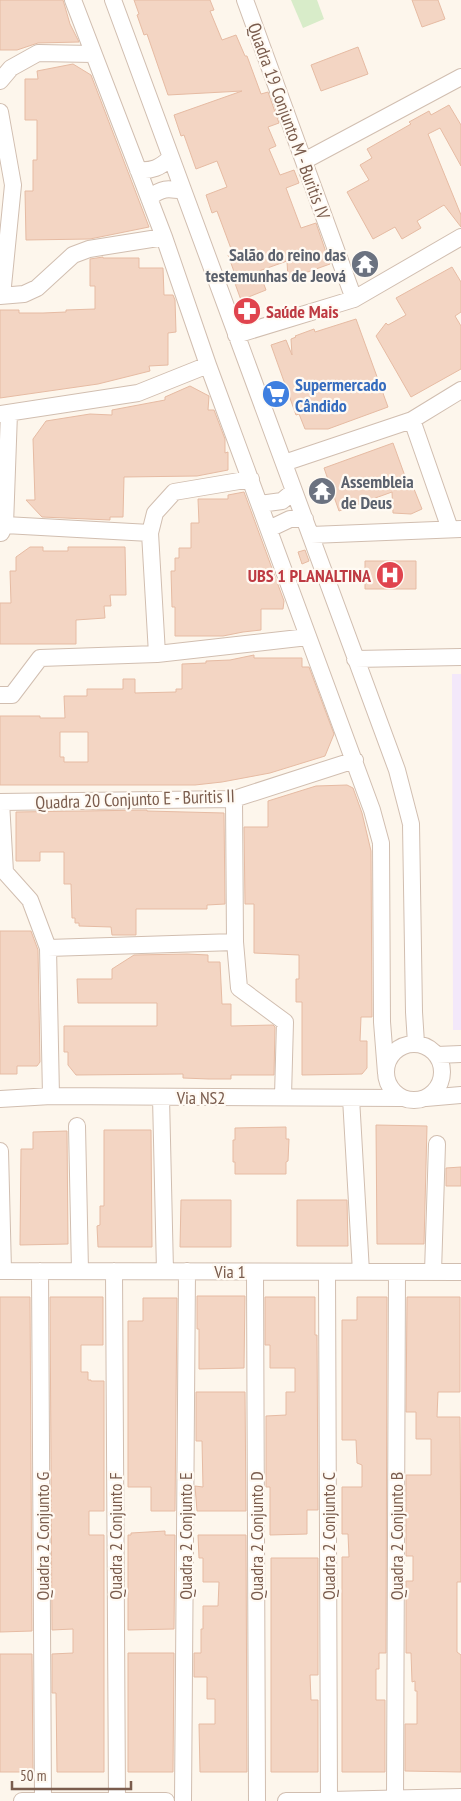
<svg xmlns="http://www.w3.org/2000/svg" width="461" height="1801" font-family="'PT Sans Narrow',sans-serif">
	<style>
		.education { fill: #f3e8fa }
		.green { fill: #d8ecc9 }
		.building { fill: #f3d5c3; stroke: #e6bba3; fill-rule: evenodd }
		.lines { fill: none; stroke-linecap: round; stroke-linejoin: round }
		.minor-casing { stroke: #d1beb0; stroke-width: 18 }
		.minor { stroke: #fff; stroke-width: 16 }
		.labels { text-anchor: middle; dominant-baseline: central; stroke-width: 4.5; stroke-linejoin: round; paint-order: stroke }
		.street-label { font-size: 18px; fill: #7a5c4d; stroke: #fffaf3 }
		.worship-label { font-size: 18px; font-weight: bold; fill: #5b616d; stroke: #fffaf3; text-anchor: end }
		.health-label { font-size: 18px; font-weight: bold; fill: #be3a42; stroke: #fffaf3; text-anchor: start }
		.shop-label { font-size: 18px; font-weight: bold; fill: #366cbe; stroke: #fffaf3; text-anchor: start }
	</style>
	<rect width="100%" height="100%" fill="#fdf6ec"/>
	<!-- education -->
	<path class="education" d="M452,674H461V1030H453Z"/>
	<!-- green -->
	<path class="green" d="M291,0H317L324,19L303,28Z"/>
	<!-- building -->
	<path class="building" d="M0,0H63L70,24L79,42L38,43L17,50H0Z
		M134,0H210L214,10L210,11L222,40L236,35L245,56H247L261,94L268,92L279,123L268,127L276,146L269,149L280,175L294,170L299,183L286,188L301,228L316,223L330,264L288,279L287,261L259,271L266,290L241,300L233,278L236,277L228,255L233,254L217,211L212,213L206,195L227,187L217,161L196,169L184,135L181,136L174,115L242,91L168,95L147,34L144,35L137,15L139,14Z
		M412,0H438L445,19L422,27Z
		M358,47L368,74L321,91L311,65Z
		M73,64L91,75L149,227L90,239L26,240L25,191H33V160H37V120H25V79H38L37,71Z
		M449,105L461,125V166L440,128L428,134L461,215V227L444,205L417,221L421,228L402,239L395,227L373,239L347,192L369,180L360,165L372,158L367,149L411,124L409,122L429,111L431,115Z
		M103,257V258H139V268H163L164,295H173L175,300L176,332L168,333V365L149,366L150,371L98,384L0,398V310H19V313H43L66,312V310L95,309V286H90V259Z
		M452,267L461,282V312L455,316L461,326V369L411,397L376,336L386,323L388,325L406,315L396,298Z
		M356,319L388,407L328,429H305L299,414L296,415L271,345L286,340L292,355L291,339L296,337L295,336L314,329L315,332Z
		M190,386L209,396L208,410H214L225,439V453L228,452V470L197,476L124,477L123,517H110V520L42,517L26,500H35L33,439L46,421L90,414L112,415V410L165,400V397Z
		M393,443L410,490L414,489L422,509L411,514L393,513L392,492L339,511L324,468Z
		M244,492L284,601L283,609H261V630L243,632L223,636H175V607H172L171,571H175V558H179V548H191V523H199L198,499H228V495Z
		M30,547H43V551H68V547H125L126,595H110L111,606H104L105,618L76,620V644H0V603H11L10,571H16V557Z
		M305,550L309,561L302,564L298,552Z
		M365,561H416V589H365Z
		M254,655V658H302V667H309L334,734L325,756L270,773L222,782L195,785H0V716H40V718H65L64,696H87V689H123V679H135V693L176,692V689H182V664L206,663V661L230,660ZM60,732H88V762H64V757H60Z
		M347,785L353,788L362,813L371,851L372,1017H361L360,1041H367V1068L362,1074L302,1075V1002H296V979H299V955L254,953V904H245L244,827H268V801L316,786Z
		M147,810V811L224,813L225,904L207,905V909H136V935H112L111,927L79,926V923H75V918H72L71,884H64V852H40V861H16V812Z
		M0,931H31L38,950L40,1062L37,1066H17V1074H0Z
		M187,954L208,955V962H220L222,1004H231V1026L273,1025L275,1027L274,1075H231V1079H209L183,1078V1074L76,1075L68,1065V1052H64V1026H157V1003H78L77,979H112V969L134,955Z
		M376,1125L427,1126L424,1244H377Z
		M286,1127V1139H289L288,1161L286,1162V1174H235V1162H233V1140H235V1128Z
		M104,1130H151L152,1247H98L97,1226L100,1225V1206H104Z
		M67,1131L68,1244L20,1245L21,1149H33V1132Z
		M461,1167V1186H446V1168Z
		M181,1200H231V1247H180Z
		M297,1200H347L348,1246H297Z
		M197,1296H245L244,1368L199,1369V1329H197Z
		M0,1297H30L32,1631L0,1632Z
		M50,1297H103V1345H81V1372H88V1380H91V1381H104V1511H89V1535H104V1772H57L56,1693H52V1654L73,1653V1629L52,1630Z
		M265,1297H315V1335H317L318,1510H307V1534L270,1535V1487H266V1416L286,1415V1392H295V1368H270V1345H265Z
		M357,1297H387L386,1653H379V1669H376V1700H385V1772H342V1557H349L348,1534H342V1487H362V1465L357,1463L356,1440H342V1320H357Z
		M407,1297H460V1392H438L437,1417H460L461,1582H457V1652L461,1655V1772L405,1771V1724H417V1691H415V1681L412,1682L411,1653H406V1581H413V1556H406V1475H431V1439H416V1412H406Z
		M143,1298H177L175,1511H151V1487H128V1321H143Z
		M196,1392H245L246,1511H197L195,1486L203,1487L202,1441H196Z
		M165,1531V1535H175L174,1629L128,1630V1535H131V1533Z
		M198,1535H246L247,1772H200L199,1724H215V1699H207V1677H194V1653H201V1629H203V1606H218L219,1582H203V1558H199Z
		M271,1558H318V1675H310L311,1700H318V1772H271Z
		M128,1653H174L173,1772H128Z
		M0,1654H32L33,1772H0Z"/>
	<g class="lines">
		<defs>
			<path id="minor" d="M73,0L164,237L208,365L372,810L381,843L382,1022L386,1073
				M113,0L397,770L411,824L414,1012L416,1043
				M245,0L354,299
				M0,81L11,68L38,53L93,54
				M0,112L13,185L2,296
				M304,161L461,77
				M138,170C152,171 160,168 170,158
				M149,198C162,188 167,188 183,191
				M0,296L24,294L37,288L73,255L89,249L164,237
				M236,335L354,299L461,237
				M0,414L138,393L208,365
				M412,420L450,529
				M284,463L412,420L461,390
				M260,504L282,501L294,491
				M5,525L150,533L155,513L174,492L251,479
				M269,529L290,519H305
				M1,533L5,525L9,413
				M150,533L157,654
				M311,535L461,529
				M355,659L461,657
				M0,695H12L40,658L157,654L308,637
				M234,799L235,942L239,988L285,1022L283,1096
				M0,802L234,799L355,760
				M1,802L5,872L30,900L48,948L51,1096
				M48,948L235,942
				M386 1072a28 28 0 1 1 56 0a28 28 0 1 1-56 0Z
				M437,1055L461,1054
				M161,1097L165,1271
				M351,1098L361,1272
				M426,1098L461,1095
				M0,1099L51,1096L402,1098
				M77,1126L80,1271
				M0,1151L3,1271
				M0,1271L461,1272
				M40,1271L43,1801
				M114,1271L117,1801
				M255,1272L257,1801
				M327,1272L329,1801
				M433,1272L437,1144
				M22,1801H166
				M183,1801L187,1271
				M286,1801L461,1797
				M395,1801L397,1272"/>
		</defs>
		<!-- minor casing -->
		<use href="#minor" class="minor-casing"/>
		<!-- minor -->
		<use href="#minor" class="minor"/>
	</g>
	<!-- icons -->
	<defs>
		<symbol id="temple-disc" viewBox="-11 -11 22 22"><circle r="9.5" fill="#6b7280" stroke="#fffaf3"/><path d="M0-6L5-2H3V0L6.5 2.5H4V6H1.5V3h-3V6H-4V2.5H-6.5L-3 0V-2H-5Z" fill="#fff"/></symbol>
		<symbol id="pharmacy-disc" viewBox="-11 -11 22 22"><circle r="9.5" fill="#e0444e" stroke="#fffaf3"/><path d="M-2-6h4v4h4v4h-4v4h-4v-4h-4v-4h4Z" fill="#fff"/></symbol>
		<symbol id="supermarket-disc" viewBox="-11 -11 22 22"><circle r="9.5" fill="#3f7fe0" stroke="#fffaf3"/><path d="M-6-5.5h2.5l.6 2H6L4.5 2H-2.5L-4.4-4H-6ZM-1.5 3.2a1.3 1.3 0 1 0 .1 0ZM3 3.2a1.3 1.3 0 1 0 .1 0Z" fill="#fff"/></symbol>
		<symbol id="hospital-disc" viewBox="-11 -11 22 22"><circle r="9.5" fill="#e0444e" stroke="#fffaf3"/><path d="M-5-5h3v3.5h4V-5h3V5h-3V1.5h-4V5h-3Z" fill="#fff"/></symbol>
	</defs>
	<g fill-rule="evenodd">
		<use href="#temple-disc" x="349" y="248" width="32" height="32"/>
		<use href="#pharmacy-disc" x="231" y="295" width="32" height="32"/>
		<use href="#supermarket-disc" x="260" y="378" width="32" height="32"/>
		<use href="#temple-disc" x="306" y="475" width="32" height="32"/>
		<use href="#hospital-disc" x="374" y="559" width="32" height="32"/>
	</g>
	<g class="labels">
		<!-- street labels -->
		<g class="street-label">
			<text transform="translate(289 121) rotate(70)">Quadra 19 Conjunto M - Buritis IV</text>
			<text transform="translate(135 799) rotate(-2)">Quadra 20 Conjunto E - Buritis II</text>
			<text x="201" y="1097">Via NS2</text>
			<text x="230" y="1271">Via 1</text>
			<text transform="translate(42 1536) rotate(-90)">Quadra 2 Conjunto G</text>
			<text transform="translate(115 1536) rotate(-90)">Quadra 2 Conjunto F</text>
			<text transform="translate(185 1536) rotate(-90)">Quadra 2 Conjunto E</text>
			<text transform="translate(256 1536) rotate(-90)">Quadra 2 Conjunto D</text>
			<text transform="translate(328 1536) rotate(-90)">Quadra 2 Conjunto C</text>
			<text transform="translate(396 1536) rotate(-90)">Quadra 2 Conjunto B</text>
		</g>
		<!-- worship labels -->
		<g class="worship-label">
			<text x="346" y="254">Salão do reino das<tspan x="346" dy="21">testemunhas de Jeová</tspan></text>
			<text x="341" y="481" text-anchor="start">Assembleia<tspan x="341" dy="21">de Deus</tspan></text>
		</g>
		<!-- health labels -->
		<g class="health-label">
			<text x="266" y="311">Saúde Mais</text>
			<text x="371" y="575" text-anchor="end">UBS 1 PLANALTINA</text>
		</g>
		<!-- shop labels -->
		<g class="shop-label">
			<text x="295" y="384">Supermercado<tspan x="295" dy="21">Cândido</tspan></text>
		</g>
	</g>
	<!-- scale -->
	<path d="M12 1781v8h119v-8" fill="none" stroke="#7a5c4d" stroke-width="2.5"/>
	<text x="20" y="1781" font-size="15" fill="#7a5c4d" stroke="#fffaf3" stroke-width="4" paint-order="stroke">50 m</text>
</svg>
